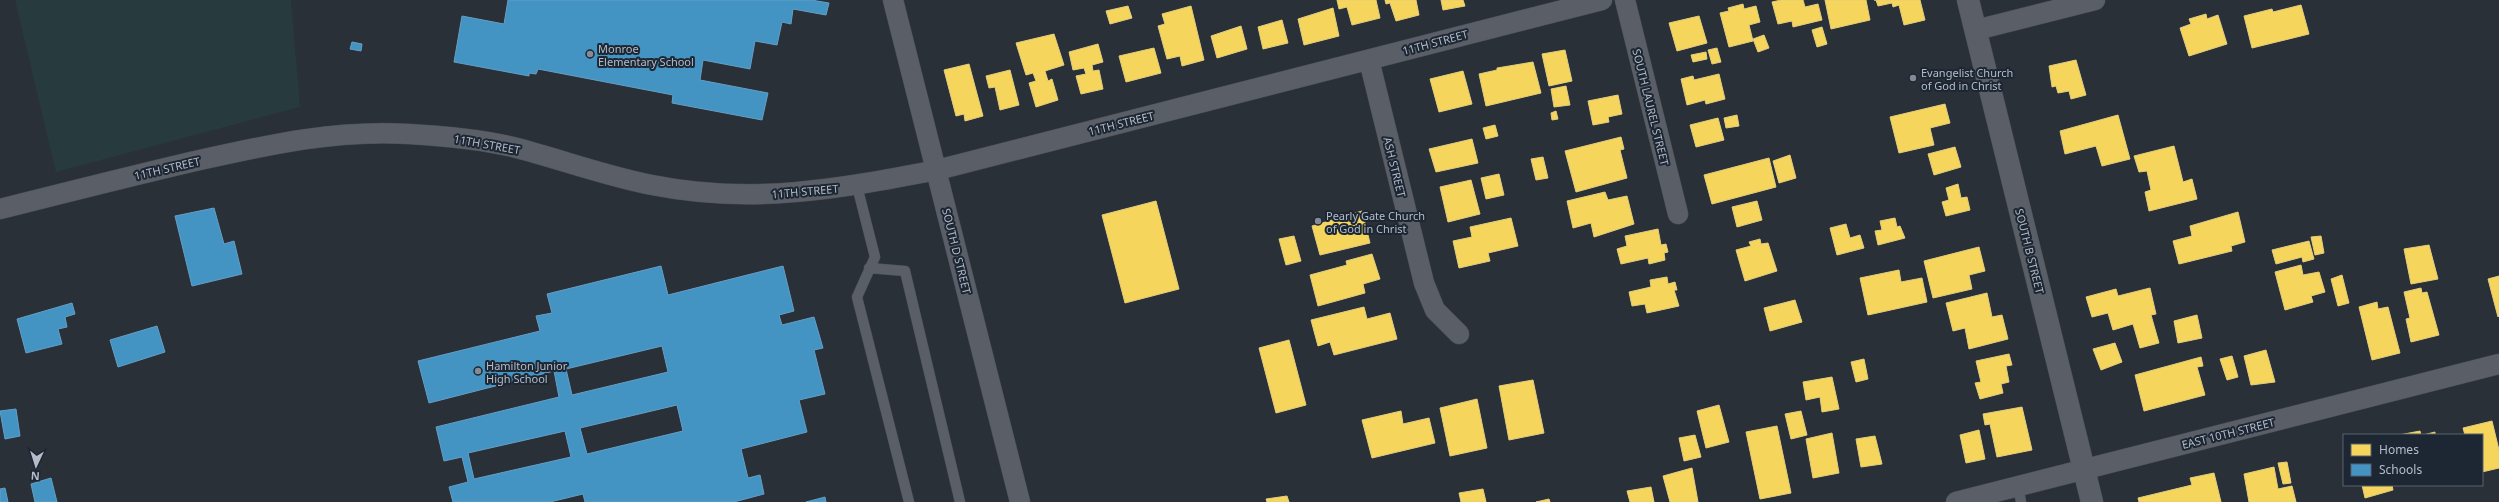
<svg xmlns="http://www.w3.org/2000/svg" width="2499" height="502" font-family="'Noto Sans',sans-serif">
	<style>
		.green { fill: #273a3e }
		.homes { fill: #f6d55c; stroke: #e2ce7d }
		.schools { fill: #4393c3; stroke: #659fc5; fill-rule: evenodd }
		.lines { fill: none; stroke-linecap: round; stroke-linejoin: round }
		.service-casing { stroke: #484c53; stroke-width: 11 }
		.minor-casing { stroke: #484c53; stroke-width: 21 }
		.tertiary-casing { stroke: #484c53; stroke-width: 23 }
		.service { stroke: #5a5e66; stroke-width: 10 }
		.minor { stroke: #5a5e66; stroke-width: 20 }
		.tertiary { stroke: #5a5e66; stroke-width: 22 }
		.poi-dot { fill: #848b96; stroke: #1d2633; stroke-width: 1.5 }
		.labels { text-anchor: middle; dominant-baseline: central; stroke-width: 4; stroke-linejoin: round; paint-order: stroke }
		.street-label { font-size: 11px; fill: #b4bcc9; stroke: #1d2633 }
		.poi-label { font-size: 11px; fill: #b4bcc9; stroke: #1d2633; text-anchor: start }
	</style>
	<rect width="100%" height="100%" fill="#2a3038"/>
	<!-- green -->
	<path class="green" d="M15,0H291L300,107L56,172Z"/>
	<!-- homes -->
	<path class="homes" d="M1337,0H1376L1380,18L1352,25L1347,7L1339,9Z
		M1385,0H1416L1419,15L1396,21L1390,3L1386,4Z
		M1441,0H1463L1465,6L1443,10Z
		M1781,0H1803L1805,7L1818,4L1822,20L1793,27L1792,21L1778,24L1772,2Z
		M1825,0H1866L1870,20L1831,29Z
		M1874,0H1920L1925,20L1904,25L1899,5L1893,7L1892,3L1878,6L1876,0Z
		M1743,4L1744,9L1756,6L1760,22L1749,25L1753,41L1729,47L1720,13L1729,11L1728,8Z
		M2301,5L2309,34L2252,48L2244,16L2272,9L2273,12Z
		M1128,6L1132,18L1110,24L1106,11Z
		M1191,6L1204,60L1182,66L1180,56L1167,59L1158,26L1165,24L1162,14Z
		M1333,8L1339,36L1304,45L1298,19Z
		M2206,14L2207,19L2218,15L2227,44L2189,56L2180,28L2191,24L2189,19Z
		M1699,16L1707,43L1677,51L1669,23Z
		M1282,20L1288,43L1263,49L1258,27Z
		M1241,26L1247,49L1217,58L1211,36Z
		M1822,27L1827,44L1817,47L1812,30Z
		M1054,34L1064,65L1045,71L1048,81L1052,79L1058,100L1036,107L1029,83L1036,81L1033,73L1026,75L1016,43Z
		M1764,35L1769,48L1758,52L1753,39Z
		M1098,44L1103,62L1092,65L1093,71L1099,70L1103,89L1081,94L1076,76L1086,74L1084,68L1073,70L1069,52Z
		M1154,48L1161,73L1126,82L1119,56Z
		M1717,48L1721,62L1712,64L1708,50Z
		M1565,50L1572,81L1549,86L1542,54Z
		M1706,52L1707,59L1693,62L1691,55Z
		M2076,60L2086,95L2071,99L2069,91L2058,93L2056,86L2052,87L2049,66Z
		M1533,62L1541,93L1486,106L1479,74L1497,70V68Z
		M969,64L983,116L965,121L964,114L956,116L944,70Z
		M1010,70L1019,105L1000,110L995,87L989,88L986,76Z
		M1463,71L1472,104L1439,112L1430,79Z
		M1719,74L1725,99L1706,104L1705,100L1687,105L1681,79L1693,76L1694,80Z
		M1566,86L1570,105L1554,107L1551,89Z
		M1618,95L1622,114L1608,117L1609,122L1593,125L1588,101Z
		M1945,104L1950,123L1930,128L1934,145L1899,153L1890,117Z
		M1556,111L1558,119L1552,120L1551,113Z
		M1737,115L1739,126L1726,128L1724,118Z
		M2118,115L2130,159L2102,166L2096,146L2065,154L2060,131Z
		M1718,118L1724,140L1696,147L1690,125Z
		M1495,125L1498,136L1486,139L1483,128Z
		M1621,137L1624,149L1620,150L1627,178L1576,192L1565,151Z
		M1472,139L1478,163L1436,172L1429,149Z
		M2174,146L2183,182L2192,179L2197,199L2149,211L2145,192L2151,190L2147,171L2139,172L2134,156Z
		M1955,147L1961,167L1934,175L1928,154Z
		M1790,155L1796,178L1779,183L1773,161Z
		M1543,157L1548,178L1536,180L1531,159Z
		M1769,158L1776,187L1712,204L1704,175Z
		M1499,174L1504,195L1486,199L1481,178Z
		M1471,180L1480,214L1448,222L1440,187Z
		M1958,184L1961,198L1967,197L1970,210L1946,216L1942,202L1949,200L1946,188Z
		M1605,192L1608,200L1627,196L1634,224L1594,237L1591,223L1573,228L1567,201Z
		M1156,201L1179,289L1125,303L1102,215Z
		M1757,201L1762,220L1737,227L1732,207Z
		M1362,211L1370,243L1320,255L1312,226Z
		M2238,212L2245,242L2231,246L2232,251L2179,264L2173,241L2192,236L2190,226Z
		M1511,218L1518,246L1488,253L1490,261L1459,268L1453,241L1472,237L1470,227Z
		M1895,218L1897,227L1900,226L1905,238L1878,245L1875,231L1882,230L1880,221Z
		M1846,224L1850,238L1860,235L1864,248L1837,255L1830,228Z
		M1658,229L1661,245L1666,244L1668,252L1664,253L1665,260L1649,264L1648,258L1621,264L1617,249L1627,246L1625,236Z
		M1294,236L1301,261L1286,265L1279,239Z
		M2321,236L2324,253L2315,255L2311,237Z
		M1760,239L1761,244L1768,243L1777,271L1745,281L1736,250L1751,246L1749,242Z
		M2309,241L2314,259L2303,262L2302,257L2276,264L2272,250Z
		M2429,245L2438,279L2411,284L2404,249Z
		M1979,247L1985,271L1969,275L1972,289L1933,298L1924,261Z
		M1372,254L1380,279L1363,284L1365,293L1318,306L1310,275L1347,265L1346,261Z
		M2301,265L2303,275L2319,272L2325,292L2311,296L2313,302L2285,310L2275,272Z
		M1899,270L1901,282L1922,278L1927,302L1868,315L1860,278Z
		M2342,275L2349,303L2338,306L2331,279Z
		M2499,276V316L2498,317L2488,279Z
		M1667,277L1668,284L1675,282L1677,290H1674L1679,306L1647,313L1645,304L1632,306L1629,292L1651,287L1650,280Z
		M2150,288L2156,314L2151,315L2159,343L2140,348L2133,324L2113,330L2108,313L2092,317L2086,297L2116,289L2118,296Z
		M2421,288L2422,293L2427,292L2439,335L2411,342L2406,319L2410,318L2404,292Z
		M1987,293L1992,317L2002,315L2008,339L1969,349L1965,328L1953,331L1946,303Z
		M1795,300L1802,322L1770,331L1764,308Z
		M2377,302L2378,309L2388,307L2400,353L2372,360L2359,307Z
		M1364,307L1367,319L1390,313L1397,339L1334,355L1330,342L1318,346L1311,320Z
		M2197,315L2202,338L2178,343L2174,321Z
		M1289,340L1306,405L1276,413L1259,348Z
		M2115,343L2122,362L2101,370L2093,349Z
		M2266,350L2275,382L2251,385L2244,356Z
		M2009,354L2012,365L2006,366L2009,382L2001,384L2003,393L1980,399L1975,383L1981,382L1976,361Z
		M2232,356L2238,377L2227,380L2220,359Z
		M2201,357L2203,366L2197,367L2205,395L2144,411L2135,375Z
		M1864,359L1868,379L1856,382L1851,362Z
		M1832,377L1839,409L1822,412L1820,397L1806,400L1803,382Z
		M1533,380L1544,433L1509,440L1499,386Z
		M1477,399L1487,448L1450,456L1440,408Z
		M1719,405L1729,442L1706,448L1697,411Z
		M2022,407L2032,450L1997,457L1990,424L1985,425L1983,414Z
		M1401,411L1403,424L1429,418L1435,443L1372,458L1362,420Z
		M1801,411L1807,435L1791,439L1785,414Z
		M2492,421L2499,450V468L2482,472V435H2465L2463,428Z
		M1777,426L1791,493L1760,499L1746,432Z
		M1979,430L1985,459L1966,463L1960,435Z
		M2420,431L2421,435H2399Z
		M2435,432V435H2423Z
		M1832,433L1839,473L1813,478L1806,439Z
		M1695,435L1701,457L1684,461L1679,438Z
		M1875,436L1882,464L1861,467L1856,439Z
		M2287,462L2291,483L2283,484L2278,463Z
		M2274,467L2278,489L2292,486L2296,502H2249L2244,474Z
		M1692,468L1698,502H1670L1663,476Z
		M2214,473L2221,502H2139L2138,498L2192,485L2190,478Z
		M2362,485H2392L2393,490L2365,498Z
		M1651,487L1654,502H1630L1627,491Z
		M1483,489L1486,502H1461L1459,493Z
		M1287,496L1289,502H1267L1266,499Z
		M1549,499L1550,502H1536Z"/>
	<!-- schools -->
	<path class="schools" d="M508,0H811L829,3L826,15L793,9L791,24L782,22L777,45L755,41L750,69L703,60L700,80L768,93L762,120L672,103L673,95L538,69L536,74L529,73V76L454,62L462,16L504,24Z
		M352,42L362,44L361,51L350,49Z
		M214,208L224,244L234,241L242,274L192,286L175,216Z
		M661,266L668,295L783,266L794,311L779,315L782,325L814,317L823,348L814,350L825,394L799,400L807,432L741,449L748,478L760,475L764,494L734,502H585L583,494L550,502H453L449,487L468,482L462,457L444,461L436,427L559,397L554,371L429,403L418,361L540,331L536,316L552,313L547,294ZM662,346L668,372L572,395L566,369ZM677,405L683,431L587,454L580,428ZM565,431L571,457L474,479L468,453Z
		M72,303L75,314L65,317L67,327L58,329L62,344L26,353L17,319Z
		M157,326L165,352L118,367L110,340Z
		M16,409L20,436L5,439L0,411Z
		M51,478L57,502H35L31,484Z
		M5,488L8,502H0V489Z
		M825,497L826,502H806Z"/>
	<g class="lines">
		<defs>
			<path id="service" d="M857,186L875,257L857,297L909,502
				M869,268L905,271L960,502
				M2018,486L2021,502"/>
			<path id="minor" d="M893,0L1020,502
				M1625,0L1678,214
				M1976,30L2095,0
				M1369,60L1424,283L1435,310L1459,334
				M0,209C64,193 127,177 191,162C263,146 334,129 409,134C444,136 479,139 513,147C560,159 605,176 652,185C752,205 839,189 937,170L1602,0
				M1956,502L2499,364"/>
			<path id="tertiary" d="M1968,0L2092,502"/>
		</defs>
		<!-- service casing -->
		<use href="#service" class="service-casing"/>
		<!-- minor casing -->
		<use href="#minor" class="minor-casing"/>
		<!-- tertiary casing -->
		<use href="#tertiary" class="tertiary-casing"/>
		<!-- service -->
		<use href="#service" class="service"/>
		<!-- minor -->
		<use href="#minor" class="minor"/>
		<!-- tertiary -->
		<use href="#tertiary" class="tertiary"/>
	</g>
	<!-- markers -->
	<g class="poi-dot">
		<circle cx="590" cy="54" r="4"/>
		<circle cx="1913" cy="78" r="4"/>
		<circle cx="1318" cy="221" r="4"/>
		<circle cx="478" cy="371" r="4"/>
	</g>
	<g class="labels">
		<!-- street labels -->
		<g class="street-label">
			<text transform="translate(1435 42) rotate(-15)">11TH STREET</text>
			<text transform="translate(1651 107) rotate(76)">SOUTH LAUREL STREET</text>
			<text transform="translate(1121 123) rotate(-14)">11TH STREET</text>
			<text transform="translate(487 144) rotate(10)">11TH STREET</text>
			<text transform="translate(1395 167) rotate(76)">ASH STREET</text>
			<text transform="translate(167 168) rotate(-13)">11TH STREET</text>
			<text transform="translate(805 191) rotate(-5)">11TH STREET</text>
			<text transform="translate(957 251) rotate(76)">SOUTH D STREET</text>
			<text transform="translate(2030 251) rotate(76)">SOUTH B STREET</text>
			<text transform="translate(2228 433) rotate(-14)">EAST 10TH STREET</text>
		</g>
		<!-- poi labels -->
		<g class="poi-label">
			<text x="598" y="48">Monroe<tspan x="598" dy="13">Elementary School</tspan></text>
			<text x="1921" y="72">Evangelist Church<tspan x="1921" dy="13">of God in Christ</tspan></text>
			<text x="1326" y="215">Pearly Gate Church<tspan x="1326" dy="13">of God in Christ</tspan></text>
			<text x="486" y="365">Hamilton Junior<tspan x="486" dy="13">High School</tspan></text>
		</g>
	</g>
	<!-- legend -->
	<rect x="2343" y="434" width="140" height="52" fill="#1d2633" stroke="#59626f"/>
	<rect x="2351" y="444" width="20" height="12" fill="#f6d55c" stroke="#59626f"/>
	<text x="2379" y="454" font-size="12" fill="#b4bcc9">Homes</text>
	<rect x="2351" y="464" width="20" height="12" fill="#4393c3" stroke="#59626f"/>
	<text x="2379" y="474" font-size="12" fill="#b4bcc9">Schools</text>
	<!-- north arrow -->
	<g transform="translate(36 466) rotate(184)" stroke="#1d2633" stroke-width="3" paint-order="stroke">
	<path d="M0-3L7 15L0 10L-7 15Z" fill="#b4bcc9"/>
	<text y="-6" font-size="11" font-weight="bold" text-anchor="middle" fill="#b4bcc9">N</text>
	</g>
</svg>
